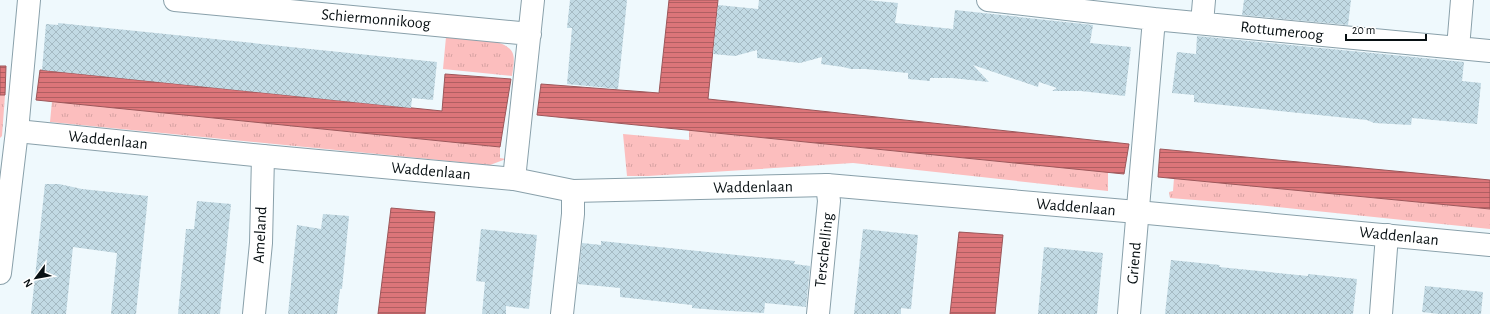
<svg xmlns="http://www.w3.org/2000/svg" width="1490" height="314" font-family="'Alegreya Sans',sans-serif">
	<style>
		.grass { fill: url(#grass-tufts) }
		.water { fill: url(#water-rules); stroke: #9c575a }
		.building { fill: url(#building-cross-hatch) }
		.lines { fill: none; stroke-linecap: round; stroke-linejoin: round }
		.street-casing { stroke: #89a0aa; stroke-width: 24 }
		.secondary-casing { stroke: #89a0aa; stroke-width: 24 }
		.street { stroke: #fff; stroke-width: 22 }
		.secondary { stroke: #fff; stroke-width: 22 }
		.labels { text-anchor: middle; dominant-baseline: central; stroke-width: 3; stroke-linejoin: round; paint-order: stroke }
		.street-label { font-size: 16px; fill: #081013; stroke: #fff }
	</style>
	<defs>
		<pattern id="grass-tufts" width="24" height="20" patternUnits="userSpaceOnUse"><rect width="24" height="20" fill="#fcbebe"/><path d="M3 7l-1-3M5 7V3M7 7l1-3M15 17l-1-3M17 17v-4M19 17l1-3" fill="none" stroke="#d6a2a2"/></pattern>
		<pattern id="water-rules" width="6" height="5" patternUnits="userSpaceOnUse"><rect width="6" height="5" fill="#dc7579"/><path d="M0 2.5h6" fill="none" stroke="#b05f62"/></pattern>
		<pattern id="building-cross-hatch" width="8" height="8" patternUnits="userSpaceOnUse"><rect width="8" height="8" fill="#c2dae4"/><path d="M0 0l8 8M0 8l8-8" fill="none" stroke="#a5bac3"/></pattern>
	</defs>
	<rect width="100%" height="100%" fill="#eff9fd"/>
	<!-- grass -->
	<path class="grass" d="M446,37C462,39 507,36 513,54C515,60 513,69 512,76L443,69Z
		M0,95H5L2,136L0,138Z
		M52,101L500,147V158L506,159L490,165L50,122Z
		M689,130L1108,172V191L853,163L648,176H627L623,134L689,140Z
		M1174,178L1490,209V229L1258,205L1170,198L1169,192L1173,191Z"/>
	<!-- water -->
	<path class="water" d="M669,0H718L708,99L1129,144L1124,174L537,115L541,84L659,93Z
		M0,66H6L5,95H0Z
		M40,70L442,111L445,74L511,79L500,147L36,100Z
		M1160,149L1490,180V209L1158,177Z
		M391,208L435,212L425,314H378Z
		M959,232L1003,235L995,314H950Z"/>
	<!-- building -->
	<path class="building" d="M570,0H627L618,89L567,84L572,28H567Z
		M759,0H866L898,3L895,23L953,29L955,10L1093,25L1090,43L1131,47L1125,96L1081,91H1052L1057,88L1039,82L1038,87L973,65L989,82L952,78H930V81L908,79V73L865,69H851L843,67L821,64L822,57L800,63L757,58V50L735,56L713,54L718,5L758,9Z
		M1244,0H1351L1348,25L1242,15Z
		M58,23L437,62L433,100L412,98L411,108L42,70L46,24L58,25Z
		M1197,36L1464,62L1462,81L1481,83L1477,124L1412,118L1411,125L1374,123L1367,120L1194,102V95L1172,93L1177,52L1196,54Z
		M45,184H59L82,189L148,196L136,314H111L117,253L73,247L66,314H31Z
		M197,201L231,204L220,314H178L186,229H194Z
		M323,214L349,216L342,289H340L337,314H288L297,225L321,229Z
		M481,229L537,235L529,309L506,306V314H482L485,282L476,281Z
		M863,229L918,235L911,309L901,308V314H854Z
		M601,241L795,261L794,264L810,266L806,307L765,303L764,313L716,310L692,308V305L620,297V288L578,284L582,243L601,245Z
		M1044,247L1103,253L1097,314H1038Z
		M1171,260L1220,265L1219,267L1308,276V274L1357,279L1353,314H1165Z
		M1425,286L1483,292L1481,314H1439L1422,312Z"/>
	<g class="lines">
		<defs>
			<path id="street" d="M175,0L530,34
				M988,0L1154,19L1129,314
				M1154,19L1490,51
				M1202,23L1204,0
				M1458,48L1462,0
				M514,179L533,0
				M0,273L17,131L29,0
				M254,314L261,243L263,156
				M562,314L573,214V191
				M818,314L829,201L827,185
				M1381,314L1387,235"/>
			<path id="secondary" d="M17,131L263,156L514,179L573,191L827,185L1137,212L1490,245"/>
		</defs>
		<!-- street casing -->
		<use href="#street" class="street-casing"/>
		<!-- secondary casing -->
		<use href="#secondary" class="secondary-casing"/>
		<!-- street -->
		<use href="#street" class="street"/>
		<!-- secondary -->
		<use href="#secondary" class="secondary"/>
	</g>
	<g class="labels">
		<!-- street labels -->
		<g class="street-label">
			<text transform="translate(376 19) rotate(5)">Schiermonnikoog</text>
			<text transform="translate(1282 31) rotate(6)">Rottumeroog</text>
			<text transform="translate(108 140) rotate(6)">Waddenlaan</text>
			<text transform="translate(431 171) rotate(5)">Waddenlaan</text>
			<text transform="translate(753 187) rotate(-1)">Waddenlaan</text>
			<text transform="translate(1076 207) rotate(5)">Waddenlaan</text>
			<text transform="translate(260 235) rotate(-87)">Ameland</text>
			<text transform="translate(1399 236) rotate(6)">Waddenlaan</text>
			<text transform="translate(824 250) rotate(-84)">Terschelling</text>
			<text transform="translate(1134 263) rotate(-85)">Griend</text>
		</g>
	</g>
	<!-- north arrow -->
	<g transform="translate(36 278) rotate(238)" stroke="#ffffff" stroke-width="3" paint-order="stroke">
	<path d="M0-3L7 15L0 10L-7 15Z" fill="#081013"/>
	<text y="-6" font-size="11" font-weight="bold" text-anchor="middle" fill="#081013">N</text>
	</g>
	<!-- scale -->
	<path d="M1346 34v6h80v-6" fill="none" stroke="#081013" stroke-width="2"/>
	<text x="1352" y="34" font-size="12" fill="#081013" stroke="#ffffff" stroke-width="3" paint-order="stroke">20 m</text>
</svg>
